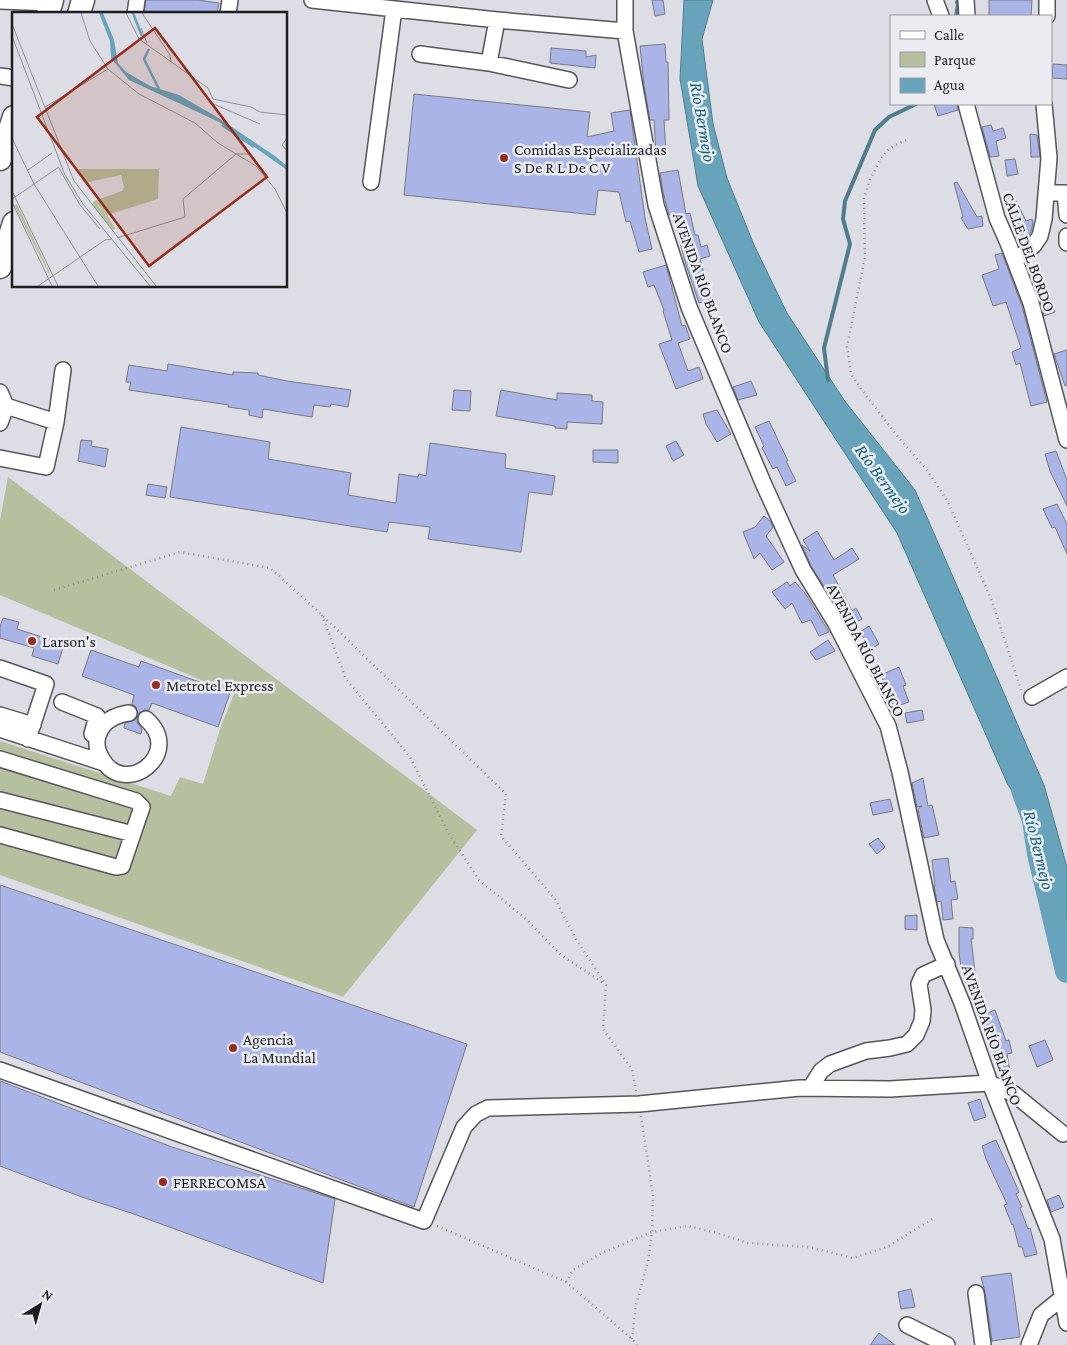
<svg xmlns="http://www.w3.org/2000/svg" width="1067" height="1345" font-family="'Crimson Pro',serif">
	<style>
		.green { fill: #b6bf9e }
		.water { fill: #67a4bb; stroke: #517c8c }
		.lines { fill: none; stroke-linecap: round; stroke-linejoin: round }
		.stream { stroke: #517c8c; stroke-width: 4 }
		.river { stroke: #67a4bb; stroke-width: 24 }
		.building { fill: #aab4e6; stroke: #78797f }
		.minor-casing { stroke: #55565c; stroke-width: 18 }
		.highway-casing { stroke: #55565c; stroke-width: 25 }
		.path { stroke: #909196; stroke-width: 2.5; stroke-dasharray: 1 4; stroke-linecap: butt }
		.minor { stroke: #fff; stroke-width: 15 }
		.highway { stroke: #fff; stroke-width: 22 }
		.poi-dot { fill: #962c1b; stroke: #eaecf2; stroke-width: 2 }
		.labels { text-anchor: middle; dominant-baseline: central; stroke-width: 5; stroke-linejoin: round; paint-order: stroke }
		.poi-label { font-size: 16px; fill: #1d1e20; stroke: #eaecf2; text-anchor: start }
		.street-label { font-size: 16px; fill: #1d1e20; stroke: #eaecf2 }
		.water-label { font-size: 18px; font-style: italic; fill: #0e6179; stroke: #eaecf2 }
		.inset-river { fill: none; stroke: #67a4bb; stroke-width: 2.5 }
		.inset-road { fill: none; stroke: #909196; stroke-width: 1 }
		.view { fill: #962c1b; fill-opacity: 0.15; stroke: #962c1b; stroke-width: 2.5 }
		.inset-edge { fill: none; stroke: #1d1e20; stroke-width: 2.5 }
	</style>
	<rect width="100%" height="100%" fill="#dddee5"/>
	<!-- green -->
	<path class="green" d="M8,477L477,830L343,997L0,875V741L171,796L180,777L203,784L221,726L234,694L0,595V520Z"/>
	<!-- water -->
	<path class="water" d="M684,0H713L702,39L713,124L727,178L754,245L787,313L844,400L915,490L1044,785L1067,867V970L1039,854L1034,820L1008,785L897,533L759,322L698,186L680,79Z"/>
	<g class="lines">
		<!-- stream -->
		<path class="stream" d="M956,16L958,5L957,2
			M828,380L824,348L850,244L843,219L845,201L875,130L889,117L916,104"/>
		<!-- river -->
		<path class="river" d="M1023,790L1034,820L1039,854L1067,971"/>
	</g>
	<!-- building -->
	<path class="building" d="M146,0H198L219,3L217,14H144Z
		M652,0H663L665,14L655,16Z
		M989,0H1032L1031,16H989Z
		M665,44L666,62H668L669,120H664L666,153L656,154L654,120H650L644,85L640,46Z
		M551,48L586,51V57L596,55L595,68L550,63Z
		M1053,64L1067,65V79L1052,78Z
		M414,94L590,112L587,137L614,131L611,113L630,110L645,218L652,249L639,252L630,221L626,222L619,192L598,190L595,215L404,195Z
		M934,104H957L958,110L938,116Z
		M991,125L993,131L1003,128L1006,138L996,141L999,156L990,157L982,127Z
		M1030,134L1037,135L1040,157H1031Z
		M1015,159L1018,174L1007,176L1005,160Z
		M678,170L686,214L690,213L695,235H698L701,247L707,245L710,256L700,259L711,299L699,303L685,262L673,214L669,215L663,192L660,173Z
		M957,182L977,217L982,216L983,226L968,229L961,218L963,217L954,183Z
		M1012,193L1026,221L1032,219L1033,223L1031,232L1027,239L1019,243L1013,227L1015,226L1001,198Z
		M1002,253L1022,306L1047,402L1031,406L1020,363L1016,365L1012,352L1021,348L1006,302L993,306L982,275L999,269L995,255Z
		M666,265L682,326L685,325L690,339L678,343L688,371L699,367L703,379L676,389L659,344L672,340L663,311L664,310L654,285L648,287L643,272Z
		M1050,298L1055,312L1044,316L1040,301Z
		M1067,350V385L1065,386L1054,354Z
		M168,364L233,375V372L258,373V375L287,381L351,390L348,407L331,404L330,407L314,405L312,417L263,409L262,418L249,415V410L228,407L229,405L129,390L131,382H126L129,365L167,371Z
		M751,381L757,395L738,400L733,387Z
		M454,390L471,391L470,411L452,410Z
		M501,390L557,400V393L592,395V401L603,402L602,424L567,422V429L555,428V426L496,416Z
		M717,410L731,434L717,442L706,424L703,414Z
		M769,421L788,461H786L796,481L786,486L777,467L773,469L762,448L764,446L755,427Z
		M181,427L270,442L268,459L351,473L348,495L396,503L399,474L418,477L419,474L426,476L430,443L506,454L505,468L555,476L552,495L529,492L521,552L428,539L430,527L389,522L387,532L170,497Z
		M81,440L92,441L91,446L108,449L105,467L78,461Z
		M676,441L684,455L673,461L666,446Z
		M593,450H618V463L593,462Z
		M1056,451L1067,480V506L1050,471L1045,454Z
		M148,484L167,487L165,498L146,495Z
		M1057,504L1067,524V554L1055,527L1052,528L1043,509Z
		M764,516L770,521L773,527L766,536L784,562L772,570L760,553L754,559L743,532L755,527Z
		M817,531L834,560L852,548L859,559L833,575L852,611L856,608L862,619L849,626L811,566L802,545L810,551L803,540Z
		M787,582L790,586L795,582L805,593L829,632L819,636L811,620L802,623L792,603L785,609L772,592Z
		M3,618L19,622L17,629L64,644L58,664L32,656L34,648L0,638V627Z
		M869,626L879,644L871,649L860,632Z
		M828,640L835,651L816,660L810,652Z
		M91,650L139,667L141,661L230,693L218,727L152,703L149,710H144L138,714L136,707L132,704L134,695L82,676Z
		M899,667L906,685L903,686L909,702L894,707L881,675Z
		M922,710L924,720L907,723L905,713Z
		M137,717L138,724L142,729L141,734L124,728L125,723L135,720Z
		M923,778L928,806L932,805L939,835L924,838L918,809L922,806L917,807L912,783Z
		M890,799L893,811L873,815L870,803Z
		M878,838L885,847L877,854L869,844Z
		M948,858L951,882L955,881L958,899L951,900L953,919L943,920L941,901L937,902L934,886H935L932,860Z
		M0,885L467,1044L414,1207L0,1052Z
		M917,915V930L905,929V916Z
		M959,927L973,928V939H971L976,980L983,1008L974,1009L963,973L962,974L959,953Z
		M995,1010L1006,1041L1009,1040L1012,1053L1007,1054L1011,1077L1003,1079L1000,1077L991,1040L989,1041L980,1016Z
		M1045,1040L1053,1060L1037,1067L1029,1046Z
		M0,1081L172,1147L335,1199L323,1283L131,1213L82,1197L0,1166Z
		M980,1099L986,1117L974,1121L968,1103Z
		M996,1140L1019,1192L1016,1194L1022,1207L1020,1208L1028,1229L1030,1228L1037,1254L1025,1257L1022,1247H1019L1013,1224L1012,1225L1004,1205L1007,1204L986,1159L982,1146Z
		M1059,1195L1064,1207L1051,1212L1047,1200Z
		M1011,1273L1020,1337L992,1341L985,1292L981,1277Z
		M911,1289L915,1307L901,1309L898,1292Z
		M879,1333L895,1345H870Z"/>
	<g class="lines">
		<defs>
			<path id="minor" d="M312,0L497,20L625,31
				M625,0V31L656,205L689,307L764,485L803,570L835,622L888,726L900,772L936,940L962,1003L990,1083L1052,1239L1067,1323
				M935,0L941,16
				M966,0L967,16
				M0,1L51,3
				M135,14L137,0
				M228,14L230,0
				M1047,16V0
				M420,54L489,63L497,20
				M489,63L569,80
				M0,76L14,78
				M966,104L997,218L1008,243L1031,303L1067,440
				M371,182L394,9
				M1046,193H1065L1067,215
				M1067,236V243
				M1015,261L1034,245L1040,236L1044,219L1049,158L1044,104
				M0,392L6,406L56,422L63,370
				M0,405L6,406L0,423
				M0,458L46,467L56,422
				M0,668L46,684L28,739
				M1032,697L1067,677
				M62,702L97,716L92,734
				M129,713C115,715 104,720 99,733C95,742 97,751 102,759C125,799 185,753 146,719
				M0,715L33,725
				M0,729L104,763
				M0,759L136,801L142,807L122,866L116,867L0,835
				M0,800L133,834
				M0,1070L424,1221L464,1127L476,1114L488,1108L639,1104L800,1088L890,1089L990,1083L1014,1094L1063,1134
				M811,1087L821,1071L830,1064L866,1051L890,1048L907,1044L916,1035L922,1021L923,1010L919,984L923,975L947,964
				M976,1293L983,1345
				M907,1325L947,1345
				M1029,1345L1041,1315L1063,1297"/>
			<path id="highway" d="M48,14L52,0
				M79,14L83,0
				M0,159L14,117
				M0,267L14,223"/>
		</defs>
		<!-- minor casing -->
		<use href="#minor" class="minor-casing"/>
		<!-- highway casing -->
		<use href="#highway" class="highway-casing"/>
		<!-- path -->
		<path class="path" d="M906,140L890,148L881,158L870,180L864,198L865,256L847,347L851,374L861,389L898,437L927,470L948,502L992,601L1021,690
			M54,590L180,552L270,568L321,614L506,794L501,836L555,899L576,939L606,985L603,1029L632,1069L636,1091
			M322,615L346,679L410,757L449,834L479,880L527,920L561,955L605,984
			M437,1226L566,1282L632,1339L637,1345
			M566,1282L573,1270L602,1253L652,1232L688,1226L717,1233L748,1243L809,1247L853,1258L887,1247L934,1218
			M632,1339L636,1305L648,1261L652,1232L653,1196L641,1116"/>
		<!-- minor -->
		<use href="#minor" class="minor"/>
		<!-- highway -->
		<use href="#highway" class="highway"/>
	</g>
	<!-- markers -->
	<g class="poi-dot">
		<circle cx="504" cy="158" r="5"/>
		<circle cx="32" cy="641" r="5"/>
		<circle cx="156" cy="685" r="5"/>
		<circle cx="233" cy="1048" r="5"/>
		<circle cx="163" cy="1182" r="5"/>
	</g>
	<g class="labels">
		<!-- poi labels -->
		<g class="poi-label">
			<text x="514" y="149">Comidas Especializadas<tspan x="514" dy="18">S De R L De C V</tspan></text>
			<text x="42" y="641">Larson's</text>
			<text x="166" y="685">Metrotel Express</text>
			<text x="243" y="1039">Agencia<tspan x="243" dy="18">La Mundial</tspan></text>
			<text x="173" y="1182">FERRECOMSA</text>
		</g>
		<!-- street labels -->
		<g class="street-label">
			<text transform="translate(1029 252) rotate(70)">CALLE DEL BORDO</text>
			<text transform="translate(703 283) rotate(70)">AVENIDA RÍO BLANCO</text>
			<text transform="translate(866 650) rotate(62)">AVENIDA RÍO BLANCO</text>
			<text transform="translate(992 1035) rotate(70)">AVENIDA RÍO BLANCO</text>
		</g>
		<!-- water labels -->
		<g class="water-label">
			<text transform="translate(703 122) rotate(80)">Río Bermejo</text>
			<text transform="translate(883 479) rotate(54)">Río Bermejo</text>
			<text transform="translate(1039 850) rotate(76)">Río Bermejo</text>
		</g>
	</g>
	<!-- overview -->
	<g transform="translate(12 12)">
		<rect width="275" height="275" fill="#dddee5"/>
		<path d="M66,157H147L146,187L95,203L104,217L100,218L80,193L82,189L110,179L112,175L109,163L72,171ZM5,192L38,261L37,262L2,193Z" fill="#b6bf9e"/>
		<path d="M87,1H91L102,28L106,51L114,60L138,74L167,83L205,105L263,144L275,154V158L207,110L117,68L99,46L98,29Z" fill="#67a4bb"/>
		<path class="inset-river" d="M121,1L130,24M137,37L132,47L147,77M210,113L242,135"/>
		<path class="inset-road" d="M69,1L78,29L96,57L127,82L183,111L206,131L244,154L263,177L275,201M114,1L127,27L196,76L201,87L239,95L248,100L275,103M130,1L158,43L159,50M0,12L62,169L144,274M129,16L135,31M0,24L53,163L71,192L138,274M199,91L248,112M33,95L96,57M0,126L22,172L86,274M275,126L270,133L275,139M47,156L68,193L88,217M16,158L40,141M0,179L46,274M0,187L47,155M0,190L40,274M105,226L173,205L171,187L224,142H237M26,274L93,228L100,227"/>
		<path class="view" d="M143,16L255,165L137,254L25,105Z"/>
		<rect width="275" height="275" class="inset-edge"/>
	</g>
	<!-- legend -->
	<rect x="890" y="15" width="162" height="90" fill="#eaecf2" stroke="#989a9e"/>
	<rect x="900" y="31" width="25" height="8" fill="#ffffff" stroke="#989a9e"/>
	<text x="934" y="40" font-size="15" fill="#1d1e20">Calle</text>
	<rect x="900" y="52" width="25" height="15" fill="#b6bf9e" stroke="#989a9e"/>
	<text x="934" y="65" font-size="15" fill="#1d1e20">Parque</text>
	<rect x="900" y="78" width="25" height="15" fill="#67a4bb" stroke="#989a9e"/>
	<text x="934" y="90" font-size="15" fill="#1d1e20">Agua</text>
	<!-- north arrow -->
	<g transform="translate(40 1305) rotate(37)" stroke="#eaecf2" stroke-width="4" paint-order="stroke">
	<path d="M0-4L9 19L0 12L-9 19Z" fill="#1d1e20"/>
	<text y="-8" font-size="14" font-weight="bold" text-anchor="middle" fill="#1d1e20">N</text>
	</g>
</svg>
